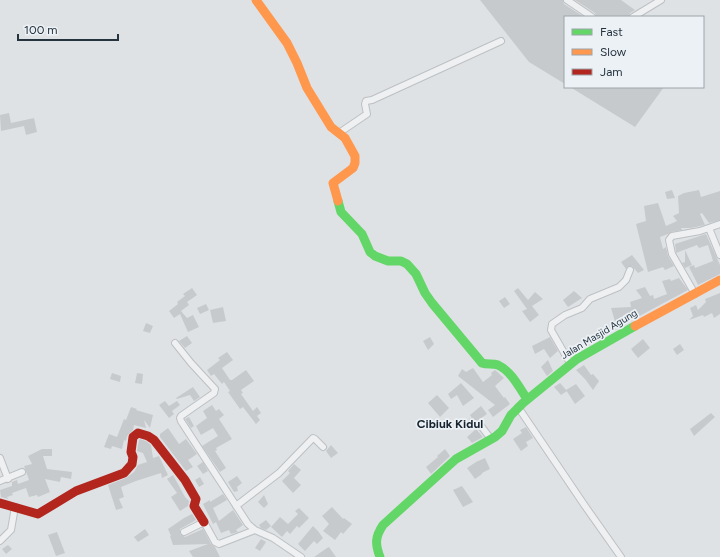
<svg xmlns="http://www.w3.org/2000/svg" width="720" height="557" font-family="Figtree,sans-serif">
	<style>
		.building { fill: #c7cacd }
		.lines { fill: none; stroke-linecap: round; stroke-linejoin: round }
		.street-casing { stroke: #bdc0c3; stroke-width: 8 }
		.street { stroke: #eef0f2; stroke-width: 6 }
		.fast { stroke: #63d668; stroke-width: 9 }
		.slow { stroke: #ff974d; stroke-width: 9 }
		.jam { stroke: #b3261e; stroke-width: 9 }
		.labels { text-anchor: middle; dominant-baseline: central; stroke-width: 3.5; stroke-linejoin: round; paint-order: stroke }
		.street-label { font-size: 10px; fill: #25333f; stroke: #ecf1f5 }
		.quarter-label { font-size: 12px; font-weight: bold; fill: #17242f; stroke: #ecf1f5 }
	</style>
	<rect width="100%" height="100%" fill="#dfe2e5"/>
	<!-- building -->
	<path class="building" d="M480,0H563L564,4L584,17H565V84L529,62Z
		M575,0H621L635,10L630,13L629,17H596L595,13Z
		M570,87H664L635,127Z
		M9,113L11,123L34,118L37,132L26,135L24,126L1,131L0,115Z
		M672,190L675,198L667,199L665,192Z
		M699,190L701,197L720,191V220L709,223L702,213L700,214L705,225L691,228H681L682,230L671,232L668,234L660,237L663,249L666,247L668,256L674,266L665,270L663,267L648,272L636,224L646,221L644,206L658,203L666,226L677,221L673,216L679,213L678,196L684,193Z
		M706,234L720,265V274L698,285L689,267L694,265L695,268L713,261L708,245L699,248L697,245L676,253L675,244Z
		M685,250L692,265L685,268L682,263L685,262Z
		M632,255L644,270L638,273L632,266H628L626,269L621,262Z
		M679,278L688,290L617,328L611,308L631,307L630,302L642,298L636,290L645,287L650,296L653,295L654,299L667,294L662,281L670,279L671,281Z
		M192,288L197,295L187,302L189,305L181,311L187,318L193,315L199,327L188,332L180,314L174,318L169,311L178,304L177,302L185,296L183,294Z
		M518,288L528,300L535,292L543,299L532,306L539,315L530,322L522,311L527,309L514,291Z
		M574,291L582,298L568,307L563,300Z
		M720,293V314L714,318L712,313L704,317L703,315L689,320L693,316L690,308L696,305L698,310L706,302L705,299Z
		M505,297L510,304L504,308L499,301Z
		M206,304L209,310L200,314L197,308Z
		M223,307L226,321L213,323L210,310Z
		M146,323L153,326L150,333L143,331Z
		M187,336L192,343L185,348L179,341Z
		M430,337L434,344L428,350L423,341Z
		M550,337L558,351L550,358L544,349L535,354L532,346Z
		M643,339L650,348L638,358L631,349Z
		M680,344L684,350L677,355L673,349Z
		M227,352L233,360L222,368L230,380H232L246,370L254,381L241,390L243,393L241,394L253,411L257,407L261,413L257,416L260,420L256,424L243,407L240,409L228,392L230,391L224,382L222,384L214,374L211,376L207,370L220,360L218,358Z
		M548,360L553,371L547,376L541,367Z
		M584,365L591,375L593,374L599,381L593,390L585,379L576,370Z
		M473,368L483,382L492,375L491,373L495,370L504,378L495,386L504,398L505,397L510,404L493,417L488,410L495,405L458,376L462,369L466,372Z
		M112,373L121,376L120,382L110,379Z
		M137,373L143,374L142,384L135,383Z
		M461,383L474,398L463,406L457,395L451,399L448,394Z
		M560,383L567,391L561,395L554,387Z
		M576,384L585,396L575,404L566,390Z
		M193,387L200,397L194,401L190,395L177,399L176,398Z
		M437,395L449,408L440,417L428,403Z
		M165,401L169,406L177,401L180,405L172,411L174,414L169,418L159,405Z
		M212,405L216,411L219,409L224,415L219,419L232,439L216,448L217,450L215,451L226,468L220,472L202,446L218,436L213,428L201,435L196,426L207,418L203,411Z
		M481,406L487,414L478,420L472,418L470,415Z
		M131,407L137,409L136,410L153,415L150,428L144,420L146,428L134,425L133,430L127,436L126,441L124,440L122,449L112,446L111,449L104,447L109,434L117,437L124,419L126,420Z
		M711,413L715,417L694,436L690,429Z
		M189,417L194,426L191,428L185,419Z
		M526,427L533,438L526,442L528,446L521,451L513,439L522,433L520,430Z
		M168,428L179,444L186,439L197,454L188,460L193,467L186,471L160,437V434Z
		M476,429L483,437L472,443L467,437Z
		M140,439L146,441L151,445L153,458L159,456L168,475L162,478L161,473L136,481L121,487L124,497L119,499L123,508L116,510L108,485L126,478L134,472L138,465L147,462L143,453L137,451L139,440Z
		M331,445L338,453L331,458L326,451Z
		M42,449H52V456H43L47,469L72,472L71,479L61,477L60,482L45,479L50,492L38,497L37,495L29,497L26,488L12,493L13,495L7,497L8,499L1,497L0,490L12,486V482L17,480L18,484L29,480L24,466L32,464L28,456Z
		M445,449L450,456L431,474L426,467L438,457L437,456Z
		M485,458L490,469L482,473V474L475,479L467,468L476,462Z
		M203,462L208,471L203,474L197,466Z
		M294,464L301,470L294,478L301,485L293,493L282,481L290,473L288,471Z
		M173,475L185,497L189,501L188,506L180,511L171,497L177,493L167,479Z
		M237,476L242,483L237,487L238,491L234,492L228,482Z
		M200,477L204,484L199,487L195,480Z
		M462,486L473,502L463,507L453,490Z
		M223,494L227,500L213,508L219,521L233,510L243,525L236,530L238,532L231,534L229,530L221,533L216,522L213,524L203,504L210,500V502Z
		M264,495L268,504L264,508L258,502Z
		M332,507L343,519L344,518L352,524L343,534L341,532L335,540L323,531L329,524L322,516Z
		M299,508L309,518L299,528L297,526L290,534L287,531L282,537L271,527L280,517L288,524L298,514L295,511Z
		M192,514L196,520L180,529V534L185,537L203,529L211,544L215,547L220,557H193L189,551L208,544L173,545L170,536H171L168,529L184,518Z
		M266,520L271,526L266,530L261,528L259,525Z
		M313,526L318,531L323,538L317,544L314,541L305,551L298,544Z
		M145,529L149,535L138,542L134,537Z
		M57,532L65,553L56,556L48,535Z
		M261,539L266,542L260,551L255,548Z
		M8,545L12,549L6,554L2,549Z
		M329,547L336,557H314L327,548Z"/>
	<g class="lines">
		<defs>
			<path id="street" d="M567,0L592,17
				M633,17L661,0
				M339,133L367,114L365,104L366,101L372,100L501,41
				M709,228L720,255
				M695,294L672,254L669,240L672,236L700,231L720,224
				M175,343L191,363L215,389L214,393L181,416L180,418L181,421L248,524L255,530L273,538L301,557
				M570,363L551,330L552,324L565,315L582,308L590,299L619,287L626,280L630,270
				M518,407L585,506L621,557
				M472,422L481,426L491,439
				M0,458L8,479
				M0,481L22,472
				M236,506L279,473L313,438L315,439L323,447
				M184,532L204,522L215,542L219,544L255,530
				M0,541L11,530L15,507"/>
		</defs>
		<!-- street casing -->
		<use href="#street" class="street-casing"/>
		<!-- street -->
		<use href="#street" class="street"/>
		<!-- fast -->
		<path class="fast" d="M338,201L341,212L362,234L370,252L375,256L388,261H401L407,264L416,274L425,293L432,303L482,363C487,365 493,363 498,365C511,371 519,387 527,399
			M380,557C375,544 375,537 383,525L456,459L495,437L502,431L511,415L523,403L577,359L635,326"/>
		<!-- slow -->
		<path class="slow" d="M256,0L287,43L297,63L307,88L331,127L345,138L355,156V163L353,168L333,183L338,201
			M635,326L720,280"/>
		<!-- jam -->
		<path class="jam" d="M0,503L38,514L76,491L124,473L132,464L133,457L131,452L133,437L138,433L148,436L154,440L185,480L196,499L194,506L204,522"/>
	</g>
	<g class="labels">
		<!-- street labels -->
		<g class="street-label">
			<text transform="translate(599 334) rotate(-31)">Jalan Masjid Agung</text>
		</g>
		<!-- quarter labels -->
		<g class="quarter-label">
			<text x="450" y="424">Cibiuk Kidul</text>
		</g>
	</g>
	<!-- legend -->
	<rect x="564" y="16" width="140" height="72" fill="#ecf1f5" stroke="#9ca5ac"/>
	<rect x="572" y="29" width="20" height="6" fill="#63d668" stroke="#9ca5ac"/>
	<text x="600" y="36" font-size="12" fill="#25333f">Fast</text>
	<rect x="572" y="49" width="20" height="6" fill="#ff974d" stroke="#9ca5ac"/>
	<text x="600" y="56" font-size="12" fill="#25333f">Slow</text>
	<rect x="572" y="69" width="20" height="6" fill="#b3261e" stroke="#9ca5ac"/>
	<text x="600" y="76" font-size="12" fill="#25333f">Jam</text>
	<!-- scale -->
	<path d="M18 34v6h100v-6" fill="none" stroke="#25333f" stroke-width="2"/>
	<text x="24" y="34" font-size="12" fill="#25333f" stroke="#ecf1f5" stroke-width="3" paint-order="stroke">100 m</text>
</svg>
